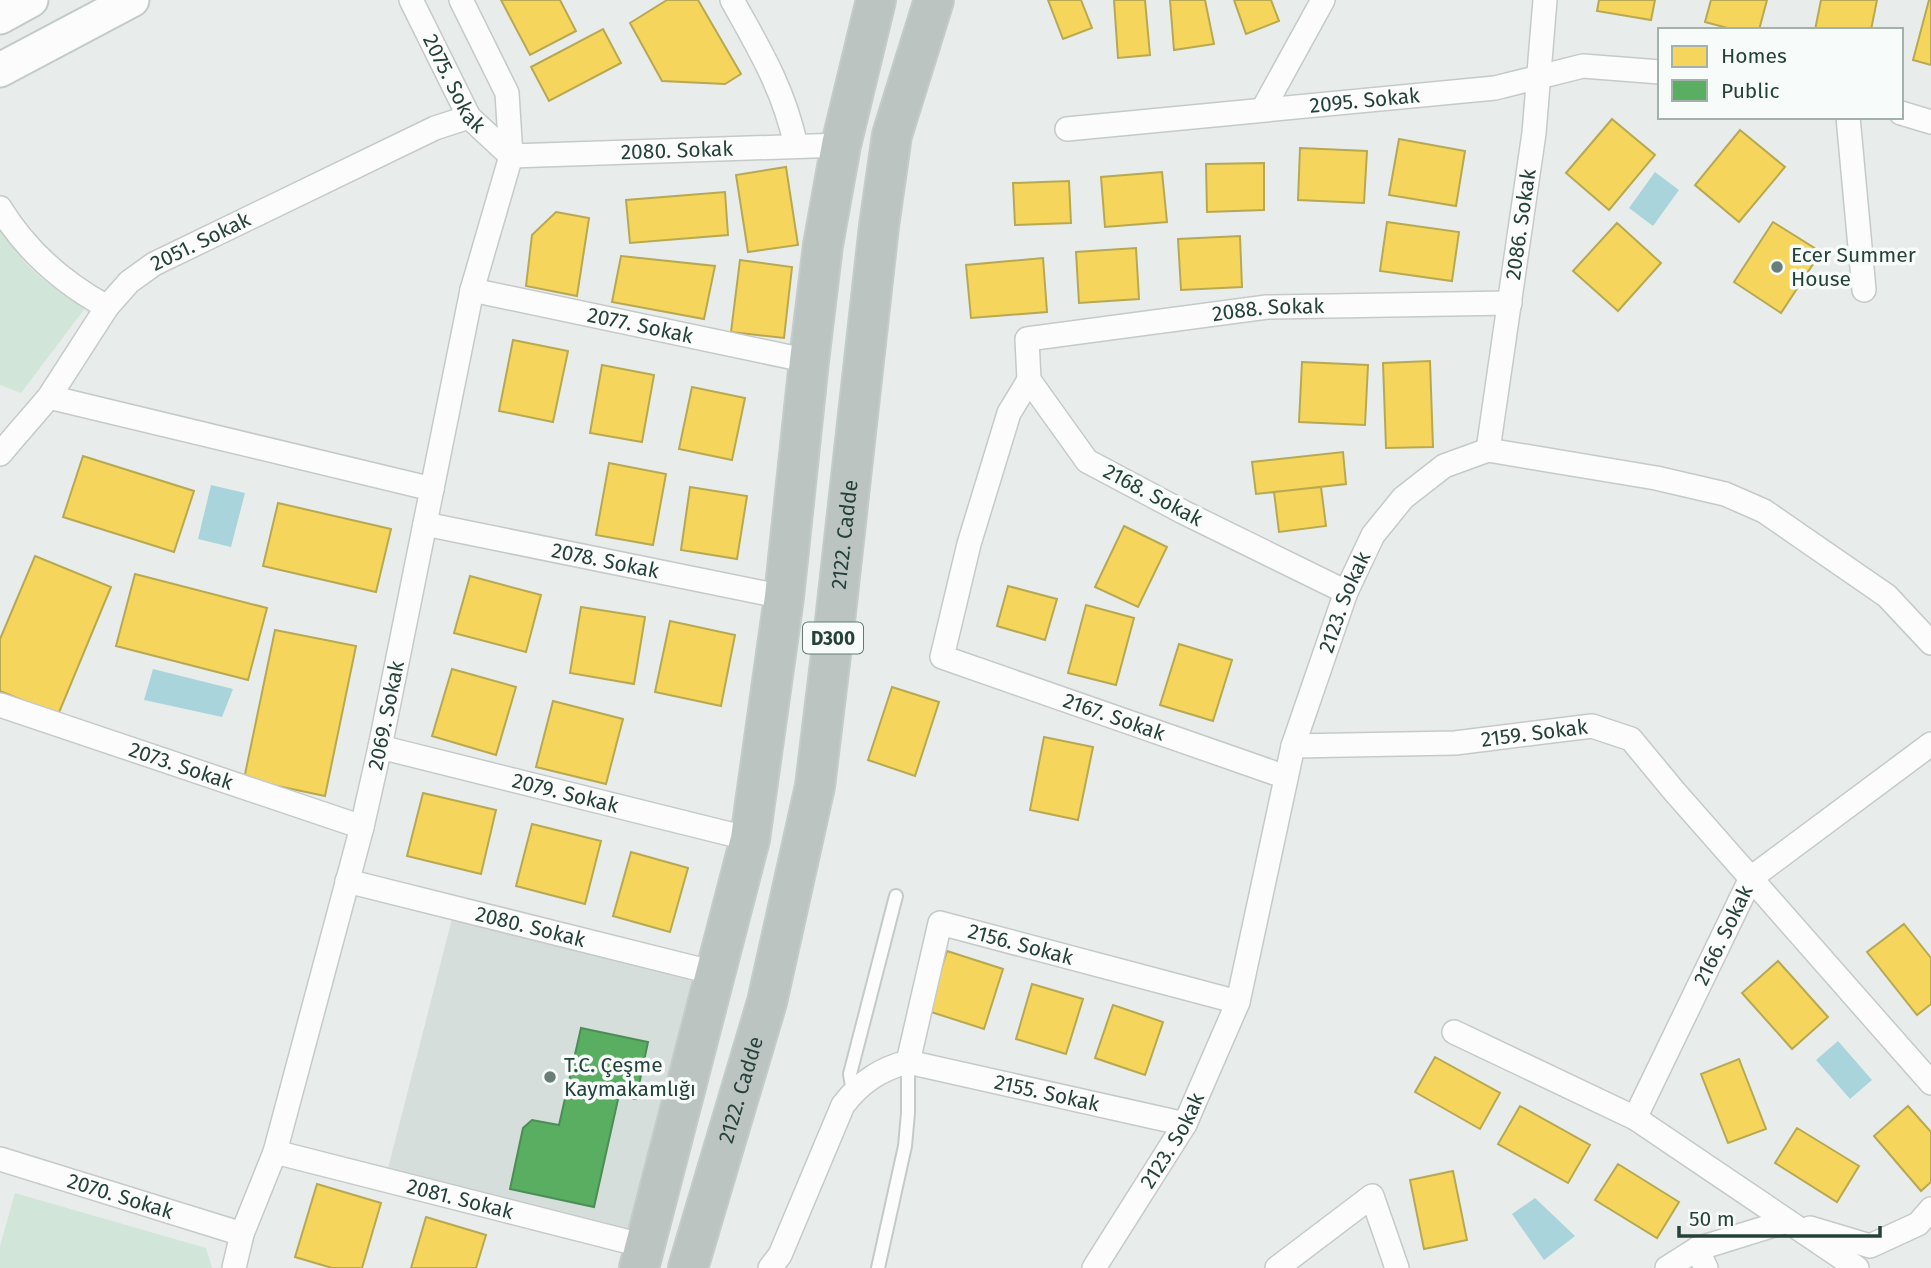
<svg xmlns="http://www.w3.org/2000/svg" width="1931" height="1268" font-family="'Fira Sans',sans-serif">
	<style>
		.built { fill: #d6dedb }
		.green { fill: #d1e6d8 }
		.water { fill: #a9d4db }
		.homes { fill: #f6d55c; stroke: #b7a952; stroke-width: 2 }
		.public { fill: #5aae61; stroke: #4a8e55; stroke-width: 2 }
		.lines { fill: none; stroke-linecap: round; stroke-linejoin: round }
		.lane-casing { stroke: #c5cac8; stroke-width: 16 }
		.street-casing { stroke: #c5cac8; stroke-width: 26 }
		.secondary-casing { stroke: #c3cbc8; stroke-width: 37 }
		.highway-casing { stroke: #c3ccc9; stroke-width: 42 }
		.lane { stroke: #fcfcfc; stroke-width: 12 }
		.street { stroke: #fcfcfc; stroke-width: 23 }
		.secondary { stroke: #fcfcfc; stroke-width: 33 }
		.highway { stroke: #bcc4c2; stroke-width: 38 }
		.poi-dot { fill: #697e78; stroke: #f7fbf9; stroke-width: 2.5 }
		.labels { text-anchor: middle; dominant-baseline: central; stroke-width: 7; stroke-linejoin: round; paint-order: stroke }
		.shield { fill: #f7fbf9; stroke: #637a73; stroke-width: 2 }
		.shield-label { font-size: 19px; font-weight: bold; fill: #24423a }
		.street-label { font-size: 21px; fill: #24423a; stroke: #f7fbf9 }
		.poi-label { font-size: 21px; fill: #24423a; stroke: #f7fbf9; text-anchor: start }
	</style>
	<rect width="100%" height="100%" fill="#e8edeb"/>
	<!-- built -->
	<path class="built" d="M455,907L715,973L645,1246L385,1180Z"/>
	<!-- green -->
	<path class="green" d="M0,222C5,230 8,239 13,247C32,275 57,291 86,307L21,393L0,385Z
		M15,1193L206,1248L212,1268H0V1246Z"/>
	<!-- water -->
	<path class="water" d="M1655,172L1679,190L1653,226L1629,208Z
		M211,485L245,493L231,547L198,539Z
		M153,669L233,689L222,717L144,700Z
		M1838,1041L1872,1080L1850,1099L1816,1060Z
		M1535,1198L1575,1236L1544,1260L1512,1214Z"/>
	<!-- homes -->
	<path class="homes" d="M501,0H560L576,31L530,55Z
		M667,0H698L741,74L725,84L662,81L630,23Z
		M1048,0H1081L1092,28L1063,39Z
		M1114,0H1145L1150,55L1118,58Z
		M1170,0H1205L1214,44L1174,50Z
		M1234,0H1271L1279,21L1246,34Z
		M1599,0H1655L1651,20L1597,11Z
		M1711,0H1767L1759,30H1735L1705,22Z
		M1821,0H1877L1871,30H1815Z
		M1929,0H1931V65L1913,60Z
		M603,29L621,63L549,101L531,67Z
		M1612,119L1655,155L1609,210L1566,173Z
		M1740,130L1785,167L1739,222L1695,185Z
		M1399,139L1465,151L1456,206L1389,195Z
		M1300,148L1367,151L1364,203L1298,200Z
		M1264,163V210L1207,212L1206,164Z
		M786,167L798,245L748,252L736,175Z
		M1162,172L1167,222L1105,227L1101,177Z
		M1069,181L1071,223L1015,225L1013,183Z
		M725,192L728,235L630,243L626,200Z
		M556,212L589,218L577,296L526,286L532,235Z
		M1387,222L1459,232L1452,281L1380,271Z
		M1773,222L1821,252L1781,313L1734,282Z
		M1617,223L1661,263L1618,311L1573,271Z
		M1240,236L1242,287L1181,290L1178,239Z
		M1136,248L1139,299L1079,303L1076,252Z
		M621,256L715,266L704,319L612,302Z
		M1043,258L1047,312L971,318L966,265Z
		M740,260L792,267L784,338L731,332Z
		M513,340L568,351L553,422L499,411Z
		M1430,361L1433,447L1386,448L1383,363Z
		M1302,362L1368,365L1365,425L1299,422Z
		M602,365L654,375L642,442L590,433Z
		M692,387L745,398L732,460L679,449Z
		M1343,452L1346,484L1256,494L1252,462Z
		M83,456L194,491L174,552L63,517Z
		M609,463L666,474L653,545L596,535Z
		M690,487L747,496L737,559L681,550Z
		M1321,487L1326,526L1279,532L1274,492Z
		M278,503L391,529L376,592L263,566Z
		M1124,526L1167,547L1138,607L1095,587Z
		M35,556L111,587L58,715L0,691V639Z
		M135,574L267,608L248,680L116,646Z
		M470,576L541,595L526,652L454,633Z
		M1008,586L1057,599L1045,640L997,626Z
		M1086,605L1134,618L1116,685L1068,673Z
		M581,607L645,617L634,684L570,673Z
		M670,621L735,635L721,706L655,692Z
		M275,630L356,646L325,796L244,779Z
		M1179,644L1232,660L1213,721L1160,705Z
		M452,669L516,687L496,755L432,736Z
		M892,687L939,702L915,776L868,760Z
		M553,701L623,719L606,784L536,767Z
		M1044,737L1093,747L1078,820L1030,810Z
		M423,793L496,810L481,874L407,856Z
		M532,824L601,841L585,904L516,886Z
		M631,852L688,868L670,932L613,916Z
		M1904,924L1931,958V1004L1917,1015L1867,952Z
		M947,951L1003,969L984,1029L928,1011Z
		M1778,961L1828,1017L1792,1049L1742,993Z
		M1032,984L1083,999L1066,1054L1016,1039Z
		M1113,1005L1163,1022L1145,1075L1095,1058Z
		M1435,1057L1500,1093L1480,1129L1415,1092Z
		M1739,1059L1766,1129L1728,1143L1701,1074Z
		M1520,1106L1590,1145L1568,1183L1498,1144Z
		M1908,1106L1931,1132V1182L1921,1191L1874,1136Z
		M1797,1128L1859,1166L1837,1202L1775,1163Z
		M1618,1164L1679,1202L1657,1238L1595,1200Z
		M1453,1171L1467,1240L1424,1249L1410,1180Z
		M317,1184L381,1203L362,1268H332L295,1257Z
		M426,1217L486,1235L476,1268H411Z"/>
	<!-- public -->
	<path class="public" d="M581,1028L648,1042L636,1099L619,1095L594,1207L510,1189L523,1128L532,1120L559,1125Z"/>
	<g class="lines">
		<defs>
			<path id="lane" d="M853,1092L850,1074L896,896
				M878,1268L905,1146L908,1113V1062"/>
			<g id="street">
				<path id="s1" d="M411,0L469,117L511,156"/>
				<path d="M732,0C760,50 784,90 796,146"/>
				<path d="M1263,109L1323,0"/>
				<path d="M1901,113L1931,122"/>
				<path d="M1848,117L1864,290"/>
				<path id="s2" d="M1067,129L1495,88L1583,66L1660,72"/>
				<path id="s3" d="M511,156L841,145"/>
				<path d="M0,208C27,252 63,283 107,307"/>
				<path id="s4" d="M472,290L809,361"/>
				<path id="s5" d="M1029,380L1009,413L969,544L942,657L1286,777"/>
				<path d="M49,397L432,489"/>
				<path id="s6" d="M1488,450L1534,133L1545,0"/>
				<path id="s7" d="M0,454L49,397L107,307L129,282L154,264L435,128L469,117"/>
				<path id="s8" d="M425,524L784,597"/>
				<path id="s9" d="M1346,592L1183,512L1087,461L1029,380L1027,339L1267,307L1510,303"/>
				<path id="s10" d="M0,705L362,827"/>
				<path id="s11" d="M1293,746L1455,743L1592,726L1631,739L1674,791L1931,1083"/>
				<path id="s12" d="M380,747L750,839"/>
				<path id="s13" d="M347,881L715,973"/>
				<path d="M1454,1032L1635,1118L1857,1268"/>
				<path id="s14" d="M908,1062L940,923L1238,1002"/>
				<path id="s15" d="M1635,1118L1751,878L1931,744"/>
				<path id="s16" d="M275,1152L645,1246"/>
				<path id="s17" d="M0,1159L242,1234"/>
				<path d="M1810,1228L1870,1246L1918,1224L1931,1209"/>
				<path d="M1697,1249L1706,1268"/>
				<path id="s18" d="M234,1268L242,1234L275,1152L362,827L380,747L472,290L511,156L507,93L461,0"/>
				<path id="s19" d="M770,1268L780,1255L843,1105C861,1082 880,1069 908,1062L1185,1124"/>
				<path id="s20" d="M1094,1268L1185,1124L1238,1002L1293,746L1346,592L1373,535L1403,498L1444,466L1488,450L1656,478L1725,494L1764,511L1887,596L1931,643"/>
				<path d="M1277,1268L1372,1196L1397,1268"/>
				<path d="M1667,1268L1697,1249L1787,1221"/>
			</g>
			<path id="secondary" d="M0,17L31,0
				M0,70L132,0"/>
			<g id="highway">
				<path d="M639,1268L750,839L784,597L809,361L823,245L841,145L876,0"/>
				<path id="s21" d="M688,1268L767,1002L815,786L834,630L879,226L892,135L934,0"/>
			</g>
		</defs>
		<!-- lane casing -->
		<use href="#lane" class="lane-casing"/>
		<!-- street casing -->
		<use href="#street" class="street-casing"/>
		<!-- secondary casing -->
		<use href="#secondary" class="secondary-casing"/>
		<!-- highway casing -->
		<use href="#highway" class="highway-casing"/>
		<!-- lane -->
		<use href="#lane" class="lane"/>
		<!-- street -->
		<use href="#street" class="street"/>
		<!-- secondary -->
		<use href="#secondary" class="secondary"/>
		<!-- highway -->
		<use href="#highway" class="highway"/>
	</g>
	<!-- markers -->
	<g class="poi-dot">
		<circle cx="1777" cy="267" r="7"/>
		<circle cx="550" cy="1077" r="7"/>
	</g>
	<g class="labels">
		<!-- shield labels -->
		<rect class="shield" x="803" y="622.5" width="60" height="31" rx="5"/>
		<g class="shield-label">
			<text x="833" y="638">D300</text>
		</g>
		<!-- street labels -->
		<g class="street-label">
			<text stroke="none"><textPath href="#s1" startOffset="94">2075. Sokak</textPath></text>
			<text stroke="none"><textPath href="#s2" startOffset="299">2095. Sokak</textPath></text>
			<text stroke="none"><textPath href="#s3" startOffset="166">2080. Sokak</textPath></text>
			<text stroke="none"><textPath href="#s6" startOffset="228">2086. Sokak</textPath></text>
			<text stroke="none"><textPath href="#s7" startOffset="298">2051. Sokak</textPath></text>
			<text stroke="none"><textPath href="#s9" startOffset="674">2088. Sokak</textPath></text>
			<text stroke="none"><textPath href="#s4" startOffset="172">2077. Sokak</textPath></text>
			<text transform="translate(1153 495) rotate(28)">2168. Sokak</text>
			<text stroke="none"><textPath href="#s21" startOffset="752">2122. Cadde</textPath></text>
			<text stroke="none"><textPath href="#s8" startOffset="184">2078. Sokak</textPath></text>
			<text stroke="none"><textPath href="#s20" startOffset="718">2123. Sokak</textPath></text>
			<text stroke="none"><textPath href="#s18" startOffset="574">2069. Sokak</textPath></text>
			<text stroke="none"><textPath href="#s5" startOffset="474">2167. Sokak</textPath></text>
			<text stroke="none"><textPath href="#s11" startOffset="242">2159. Sokak</textPath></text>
			<text stroke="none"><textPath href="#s10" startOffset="191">2073. Sokak</textPath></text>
			<text stroke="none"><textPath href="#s12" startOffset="191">2079. Sokak</textPath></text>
			<text stroke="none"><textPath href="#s13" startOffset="189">2080. Sokak</textPath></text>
			<text stroke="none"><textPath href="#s15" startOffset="203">2166. Sokak</textPath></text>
			<text stroke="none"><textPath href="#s14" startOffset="226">2156. Sokak</textPath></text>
			<text stroke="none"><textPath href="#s21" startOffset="186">2122. Cadde</textPath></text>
			<text stroke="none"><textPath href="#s19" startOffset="401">2155. Sokak</textPath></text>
			<text stroke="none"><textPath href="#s20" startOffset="150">2123. Sokak</textPath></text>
			<text stroke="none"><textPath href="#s17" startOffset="126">2070. Sokak</textPath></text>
			<text stroke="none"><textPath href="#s16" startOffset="191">2081. Sokak</textPath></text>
		</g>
		<!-- poi labels -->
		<g class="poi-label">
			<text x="1791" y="255">Ecer Summer<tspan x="1791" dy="24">House</tspan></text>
			<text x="564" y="1065">T.C. Çeşme<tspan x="564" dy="24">Kaymakamlığı</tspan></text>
		</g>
	</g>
	<!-- legend -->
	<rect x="1658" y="28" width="245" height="91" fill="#f7fbf9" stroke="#a3b1ad" stroke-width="2"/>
	<rect x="1672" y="46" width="35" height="21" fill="#f6d55c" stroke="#a3b1ad" stroke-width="2"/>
	<text x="1721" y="63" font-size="21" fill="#24423a">Homes</text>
	<rect x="1672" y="80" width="35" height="21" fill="#5aae61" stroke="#a3b1ad" stroke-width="2"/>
	<text x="1721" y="98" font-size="21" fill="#24423a">Public</text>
	<!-- scale -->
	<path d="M1679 1226v10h201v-10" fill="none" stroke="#24423a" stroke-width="3.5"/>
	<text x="1689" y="1226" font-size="21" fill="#24423a" stroke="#f7fbf9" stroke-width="5" paint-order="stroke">50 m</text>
</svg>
